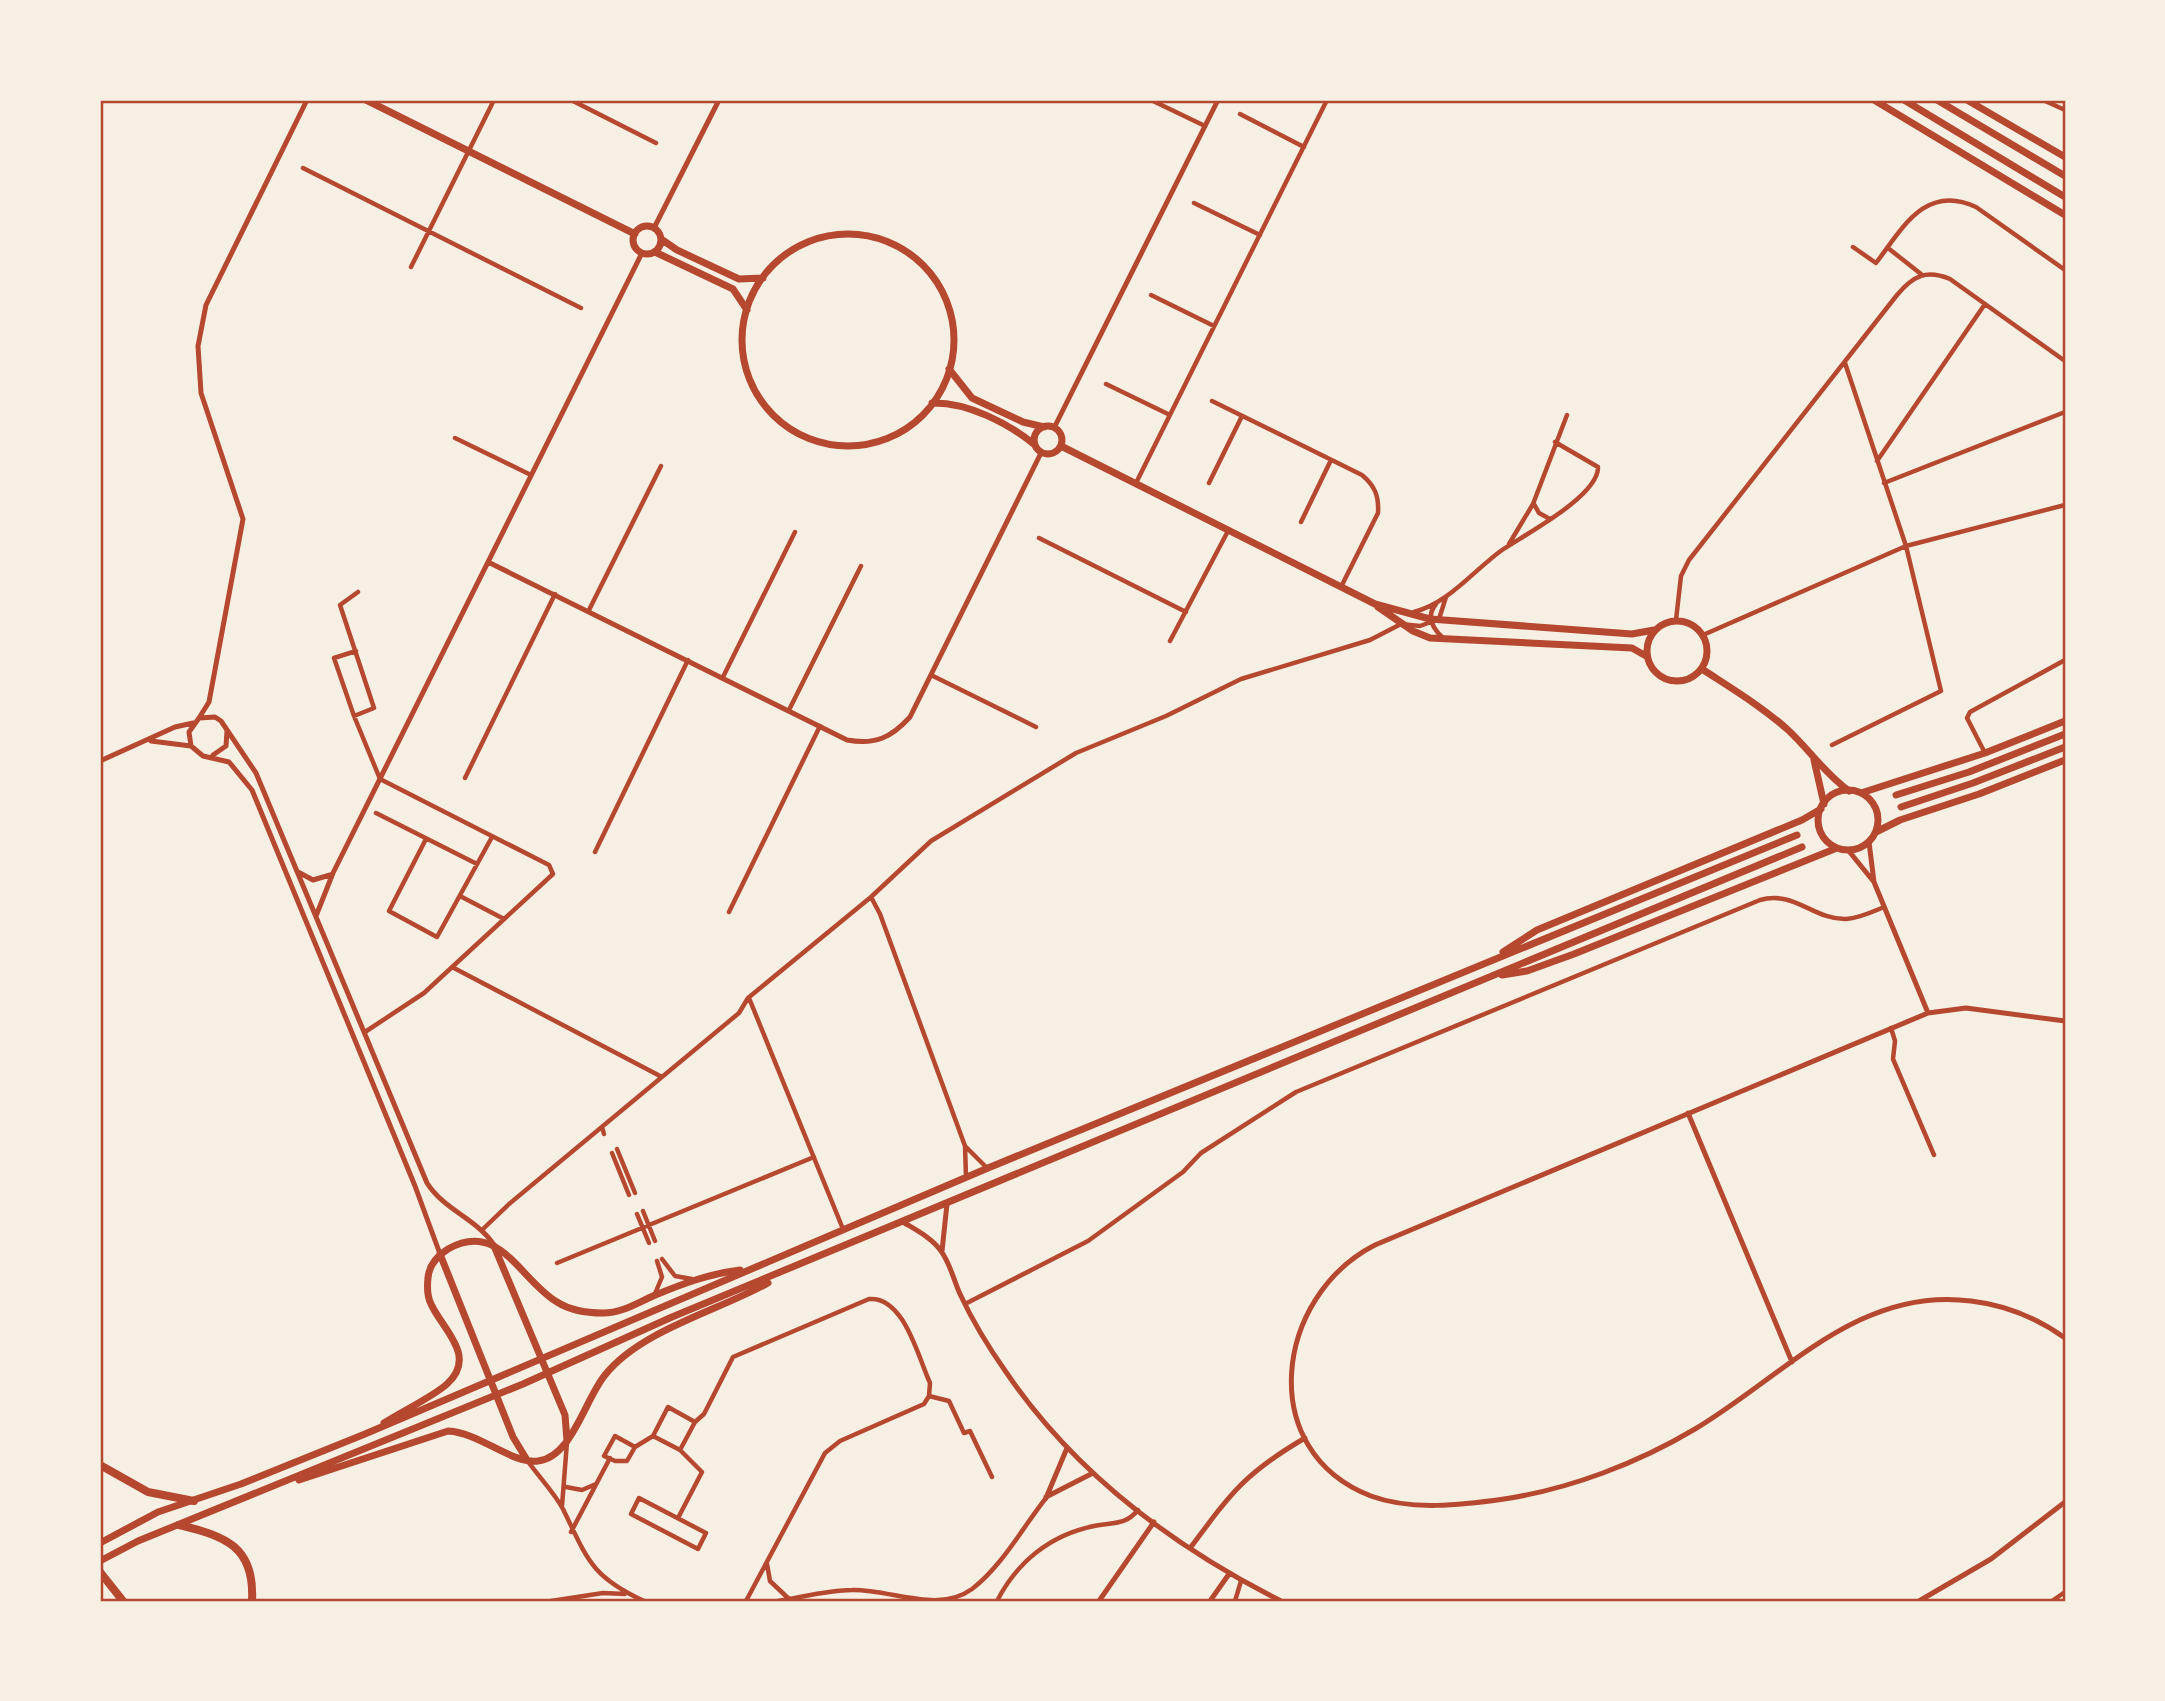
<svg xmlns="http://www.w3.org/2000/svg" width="2165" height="1701" font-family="Overpass,sans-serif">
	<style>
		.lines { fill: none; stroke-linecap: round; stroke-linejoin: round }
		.service { stroke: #b5482f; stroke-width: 2 }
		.minor { stroke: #b5482f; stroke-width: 4.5 }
		.tertiary { stroke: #b5482f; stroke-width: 5 }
		.primary { stroke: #b5482f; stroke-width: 7 }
		.trunk { stroke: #b5482f; stroke-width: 7 }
		.motorway { stroke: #b5482f; stroke-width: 8 }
		.neatline { fill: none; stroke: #b5482f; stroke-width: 2.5 }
	</style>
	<rect width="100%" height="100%" fill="#f6efe4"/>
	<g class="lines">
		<!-- service -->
		<path class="service" d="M2029,100L2043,102"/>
		<!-- minor -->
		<path class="minor" d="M571,100L656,143
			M1151,100L1205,126
			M2043,100L2065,110
			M1240,114L1304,147
			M303,168L581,308
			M1194,203L1260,235
			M1853,247L1876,263C1902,229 1925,183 1976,207L2065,270
			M1888,248L1921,274
			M411,267L494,100
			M1151,295L1214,326
			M1106,384L1170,415
			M1212,401L1362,475C1375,486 1379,496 1378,513L1341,587
			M455,438L531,475
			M1877,461L1985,304
			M1136,483L1327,100
			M1209,483L1242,416
			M1884,483L2065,412
			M1534,504L1539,513L1550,519
			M1301,522L1331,460
			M1039,538L1186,612
			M1509,544L1533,504L1567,415
			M1436,604C1426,616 1432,628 1443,638
			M589,610L661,466
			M1414,612C1449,603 1473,571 1502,550C1524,535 1599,496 1598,467L1555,442
			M1676,620L1681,576L1689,560L1897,295C1913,276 1926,269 1950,279L2065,361
			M1703,635L1906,546L2065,505
			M1170,641L1228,531
			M356,651L334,658L354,716L374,708L340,605L358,592
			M931,675L1036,727
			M723,677L795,532
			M789,710L861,566
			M354,716L380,779L549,865L553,874L424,993L365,1032
			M1832,745L1941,691L1906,546L1845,363
			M1985,753L1967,718L1970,712L2065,660
			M465,778L555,594
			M376,813L477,864
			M426,839L389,911L437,937L492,837
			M595,852L688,660
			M460,896L504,919
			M871,897L880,914L965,1146L966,1177
			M729,912L820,726
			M452,967L662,1077
			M749,998L843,1229
			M1891,1028L1895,1041L1893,1059L1934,1155
			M602,1127L604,1134
			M966,1147L987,1168
			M617,1149L635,1193
			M612,1153L629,1195
			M643,1211L655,1241
			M637,1214L649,1243
			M483,1229L509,1204L739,1013L748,998L871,897L931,841L1076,753L1166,716L1241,679L1370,640L1401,624L1420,626L1439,619L1446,597
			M662,1259L675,1276L692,1279
			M557,1263L814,1157
			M654,1296L662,1277L657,1261
			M965,1304L1088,1241L1183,1172L1201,1153L1296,1092L1760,900C1794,890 1814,920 1846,919C1860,918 1872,912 1884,907
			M929,1396L949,1401L964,1433L970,1431L992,1477
			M695,1422L704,1414L733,1357L869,1299C904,1296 918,1357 930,1383L929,1396L924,1404L840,1441L825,1453L746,1601
			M615,1436L635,1447L627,1461H615L604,1456Z
			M635,1447L653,1436L668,1407L695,1422L680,1450L653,1436
			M527,1460C538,1476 554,1492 563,1509C587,1558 590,1576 644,1601
			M566,1487L582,1490L596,1484
			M639,1498L706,1533L698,1549L631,1514Z
			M562,1506L567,1442
			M678,1518L702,1472L680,1450
			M571,1532L610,1458
			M767,1564L770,1581L789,1599
			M551,1601L603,1593L625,1594
			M778,1601C803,1597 828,1590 852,1590C891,1589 938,1614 972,1589C1002,1566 1023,1527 1046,1498
			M997,1601C1017,1562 1050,1535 1094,1526C1112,1522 1125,1526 1138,1510
			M1235,1601L1241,1581
			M2052,1601L2065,1592"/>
		<!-- tertiary -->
		<path class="tertiary" d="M654,228L719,100
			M1054,428L1218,100
			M488,562L847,740C875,745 891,738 910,717L1041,453
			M199,718L209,702L243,519L201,393L198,346L206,305L307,100
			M151,741L191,746
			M213,755L226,746L227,731
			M100,761L175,727L193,723
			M1869,842L1874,882L1928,1013
			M1848,850L1874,882
			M298,872L313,880L330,875
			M316,916L333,873L642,253
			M2065,1021L1966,1008L1928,1013L1375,1245C1275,1296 1254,1451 1371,1496C1411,1511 1462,1505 1504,1499C1570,1489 1638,1463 1695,1429C1784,1376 1859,1286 1971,1301C2005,1305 2037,1318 2065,1338
			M1688,1113L1792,1362
			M903,1222C916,1230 932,1238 941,1251C950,1263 954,1281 960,1294C973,1322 989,1348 1006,1372C1074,1472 1174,1547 1281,1601
			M942,1251L947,1204
			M440,1254L415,1186L252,790L229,762L203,756L191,746L189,732L199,718L215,717L221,721L256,773L427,1183C444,1210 477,1219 494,1245
			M1046,1497L1093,1473
			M1046,1498L1067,1448
			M1191,1547C1231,1493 1245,1473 1305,1438
			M1099,1601L1154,1522
			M1210,1601L1229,1574
			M1919,1601L1991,1559L2065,1502"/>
		<!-- primary -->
		<path class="primary" d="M366,100L635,234
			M633 240a14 14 0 1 1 28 0a14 14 0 1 1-28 0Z
			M742 340a106 106 0 1 1 212 0a106 106 0 1 1-212 0Z
			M661,239L677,250L739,279L763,278
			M655,252L733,289L747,310
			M949,369L972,398L1023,422L1044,427
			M932,403C967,402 1008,423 1035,445
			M1034 440a14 14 0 1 1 28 0a14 14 0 1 1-28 0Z
			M1061,446L1375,604L1430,619L1632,634L1654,630
			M1378,607L1413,631L1430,638L1632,648L1646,656
			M1647 651a30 30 0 1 1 60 0a30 30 0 1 1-60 0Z
			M1702,669C1731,688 1761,706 1787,729C1809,749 1824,773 1849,791
			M1814,760L1824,804"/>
		<!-- trunk -->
		<path class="trunk" d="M1874,100L2065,215
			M1904,100L2065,197
			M1937,100L2065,176
			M1967,100L2065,157
			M1818 820a30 30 0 1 1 60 0a30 30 0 1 1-60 0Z
			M1861,793L1985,753L2065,721
			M1896,795L1969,772L2065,734
			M1901,807L1973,783L2065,747
			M1876,832L1900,820L1979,794L2065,760
			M1503,952L1537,930L1802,820L1821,809
			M1502,975L1527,971L1574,954L1837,848
			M494,1246L565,1415L567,1441
			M440,1254L513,1437L527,1460
			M384,1423C401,1412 434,1396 447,1384C478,1356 442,1329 431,1304C427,1296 427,1287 428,1278C429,1265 437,1256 448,1249C500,1220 520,1280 557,1302C571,1311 588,1313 603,1313C622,1313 637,1303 653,1296C682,1284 708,1274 740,1270
			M299,1480L448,1431C481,1433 511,1464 538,1461C572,1457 585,1399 605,1375C641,1330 718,1311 768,1283
			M100,1543L158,1512L241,1484L365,1434L988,1168L1797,835
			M100,1561L138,1541L523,1384L672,1317L1802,847"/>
		<!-- motorway -->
		<path class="motorway" d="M100,1465L148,1492L194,1501
			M179,1525C226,1536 255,1547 252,1601
			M100,1572L123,1601"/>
	</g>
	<!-- border -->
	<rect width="2165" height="1701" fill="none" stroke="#f6efe4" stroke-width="203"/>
	<rect x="102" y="102" width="1962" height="1498" class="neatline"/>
</svg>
